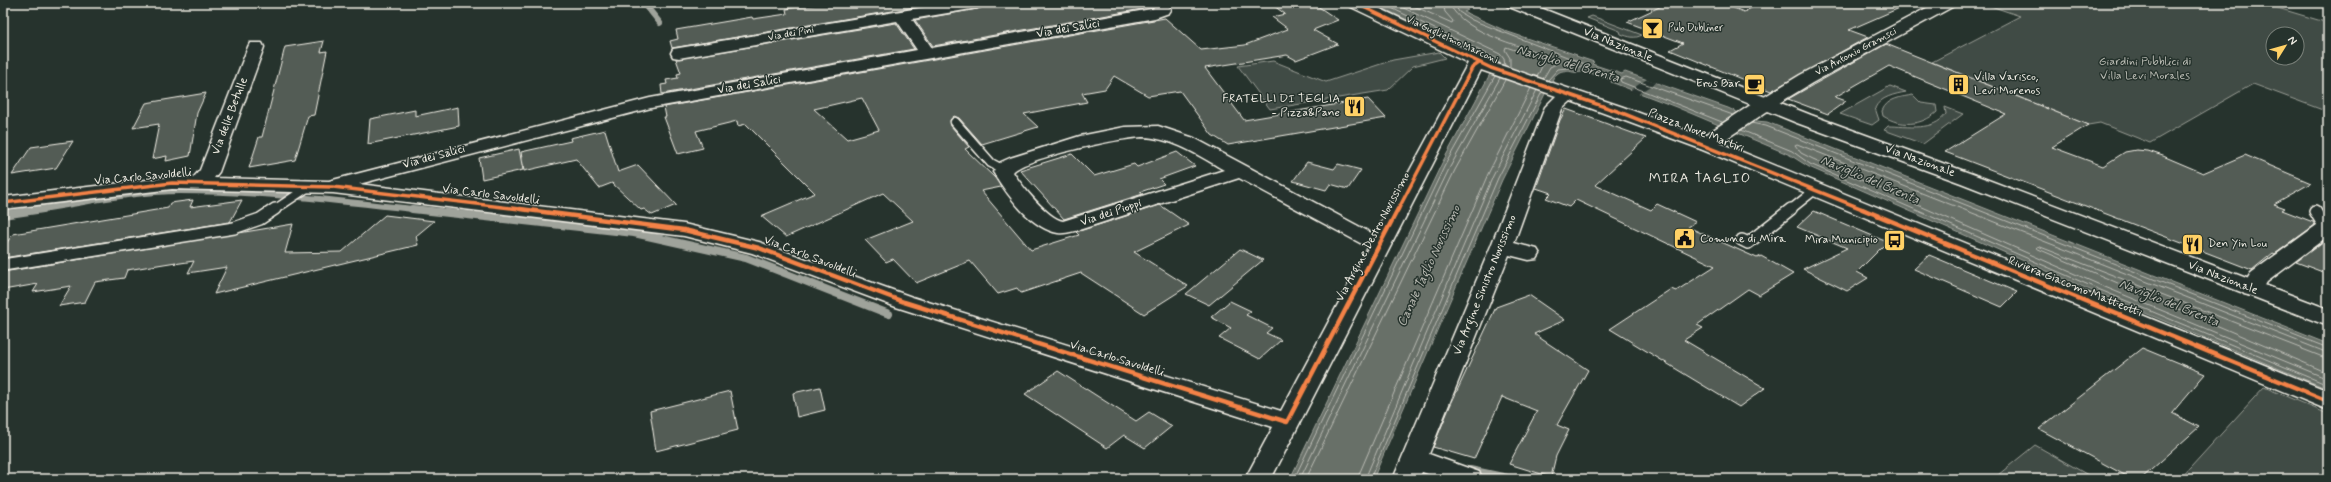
<svg xmlns="http://www.w3.org/2000/svg" width="2331" height="482" font-family="Mynerve,sans-serif">
	<style>
		.green { fill: #414b45; stroke: #9a9e96; fill-rule: evenodd }
		.water { fill: #676f68; stroke: #9fa39b }
		.pier { fill: #26332d }
		.lines { fill: none; stroke-linecap: round; stroke-linejoin: round }
		.shore { stroke: #bcbdb5; stroke-width: 1 }
		.stream-far1 { stroke: #9fa39b; stroke-width: 6 }
		.stream { stroke: #9fa39b; stroke-width: 8 }
		.building { fill: #525c55; stroke: #f4f1e8; fill-rule: evenodd }
		.lane-far1-casing { stroke: #f4f1e8; stroke-width: 11 }
		.lane-casing { stroke: #f4f1e8; stroke-width: 14 }
		.street-casing { stroke: #f4f1e8; stroke-width: 3 }
		.secondary-casing { stroke: #f4f1e8; stroke-width: 3 }
		.primary-casing { stroke: #f4f1e8; stroke-width: 3 }
		.lane-far1 { stroke: #26332d; stroke-width: 8 }
		.lane { stroke: #26332d; stroke-width: 11 }
		.street { fill: #26332d; fill-rule: evenodd }
		.secondary { fill: #26332d; fill-rule: evenodd }
		.primary { fill: #26332d; fill-rule: evenodd }
		.cycleway-far1-casing { stroke: #26332d; stroke-width: 5.5 }
		.cycleway-casing { stroke: #26332d; stroke-width: 7 }
		.cycleway-far1 { stroke: #f48246; stroke-width: 3.5 }
		.cycleway { stroke: #f48246; stroke-width: 4.5 }
		.labels { text-anchor: middle; dominant-baseline: central; stroke-width: 3; stroke-linejoin: round; paint-order: stroke }
		.far-poi-label { font-size: 10px; fill: #f4f1e8; stroke: #26332d; text-anchor: start }
		.far-street-label { font-size: 10px; fill: #f4f1e8; stroke: #26332d }
		.street-label { font-size: 12px; fill: #f4f1e8; stroke: #26332d }
		.park-label { font-size: 12px; fill: #bebfb7; stroke: #26332d }
		.poi-label { font-size: 12px; fill: #f4f1e8; stroke: #26332d; text-anchor: start }
		.water-label { font-size: 13px; font-style: italic; fill: #bcbdb5; stroke: #26332d }
		.quarter-label { font-size: 14px; letter-spacing: 1px; fill: #f4f1e8; stroke: #26332d }
	</style>
	<rect width="100%" height="100%" fill="#26332d"/>
	<filter id="ink" filterUnits="userSpaceOnUse"><feTurbulence type="fractalNoise" baseFrequency=".025" numOctaves="2"/><feDisplacementMap in="SourceGraphic" scale="8" xChannelSelector="R" yChannelSelector="G"/><feConvolveMatrix kernelMatrix="1 2 1 2 8 2 1 2 1" color-interpolation-filters="sRGB"/></filter>
	<g filter="url(#ink)">
		<!-- green -->
		<path class="green" d="M1363,3H1372L1471,51Z
			M1982,3H2261L2328,23V112L2253,84L2150,143L2100,123L2088,125L1932,62L2020,16ZM2273,34H2297V58H2273Z
			M1592,16L1642,35C1635,39 1629,37 1621,34L1620,31L1587,18Z
			M1439,52L1445,58L1413,66L1388,90L1270,109L1238,66L1273,61L1326,82L1393,60Z
			M1890,86L1906,92C1895,94 1880,97 1875,108L1879,120L1872,125L1840,114Z
			M1913,95L1921,103L1936,105L1937,112C1921,126 1901,127 1883,116L1882,111C1887,98 1902,97 1913,95Z
			M1945,107L1963,114L1923,144L1884,130L1888,126C1908,126 1933,132 1946,114Z
			M2264,387L2328,414V479H2180Z
			M2035,445L2095,479H1993Z"/>
		<!-- water -->
		<path class="water" d="M1372,3H1454L1468,10L1464,12L1508,32L1577,55L1576,56L1594,62L1592,64L1622,74L1625,72L1728,108L1756,121L1767,122L2328,344V389L2097,293L1809,167L1790,155L1676,107L1611,82L1612,80L1584,71C1572,77 1563,62 1552,80L1502,180L1373,479H1290L1442,163L1496,63Z"/>
		<!-- pier -->
		<path class="pier" d="M1647,79L1656,82L1638,94L1629,91Z"/>
		<g class="lines">
			<!-- shore -->
			<path class="shore" d="M1381,3L1497,59L1500,64
				M1393,3L1500,54L1504,59L1505,66
				M1407,3L1452,23L1453,21L1445,12L1443,3
				M1449,3C1463,35 1529,48 1560,59V62L1550,67L1543,79
				M1454,3L1459,12L1472,20L1585,64L1579,67L1558,69L1548,80
				M1510,68V58L1505,50L1506,47L1545,60L1537,77
				M1722,122L1621,82L1620,79L1626,77L1733,115
				M1751,123L1766,126L2328,348
				M1741,130L1792,151L1810,164L2098,289L2328,385
				M2328,353L1797,144L1795,145L1801,153L1813,159L2100,285L2328,379
				M2328,359L2038,246L2036,248L2328,373
				M1294,479L1445,165L1495,76
				M1300,479L1450,167L1500,78
				M1306,479L1455,170L1505,80
				M1359,479L1360,472L1488,174L1531,88
				M1365,479L1493,176L1537,90
				M1370,479L1498,178L1542,92"/>
			<!-- stream-far1 -->
			<path class="stream-far1" d="M644,3L660,23
				M36,210C83,203 133,191 180,191C261,191 341,201 421,210"/>
			<!-- stream -->
			<path class="stream" d="M412,209L634,233L746,258L889,314
				M3,215L43,209
				M1470,470L1512,479"/>
		</g>
		<!-- building -->
		<path class="building" d="M825,3H940L672,48L670,41L678,39L676,30L752,17L753,19L787,14L786,9Z
			M986,3H1135L1142,9L933,46L915,20L977,9L983,7Z
			M1270,3H1313L1338,20L1313,30L1338,44L1296,60L1287,55L1205,68L1244,120L1368,99L1386,118L1228,145L1212,135L1180,91L1148,96L1114,76L1105,89L1082,93L1087,102L1024,114L1038,127L982,144L959,118L954,116L950,120L951,126L969,147L965,149L995,178L1001,187L981,191L1031,250L1079,235L1076,232L1160,205L1189,225L1134,252L1188,286L1144,314L1081,273L1021,293L1017,288L998,294L970,261L916,283L893,259L886,262L865,240L913,221L883,193L786,237L761,216L815,193L746,124L738,126L737,121L696,131L703,148L678,154L664,117H666L664,107L1165,18L1201,50L1245,45L1288,29L1272,17L1285,14ZM862,98L879,130L847,139L814,109Z
			M1668,3H1721L1744,12L1760,3H1911L1849,30L1868,37L1771,91L1670,50L1683,43L1627,22Z
			M896,23L914,49L662,94L661,85L667,84L666,80L678,78L677,74L681,73L676,59Z
			M324,41L321,52L327,51L314,115L308,116L295,160L249,168L259,137H262L285,47Z
			M1886,44L2088,125L2052,147L2103,166L2125,152L2136,150L2148,151L2163,156L2203,173L2245,155L2311,183L2274,204L2285,208L2282,210L2313,222L2315,225L2275,254L2273,253L2252,270L1945,152L2006,114L1889,66L1835,97L1846,101L1828,114L1788,99Z
			M206,93L197,113L190,156L166,161L167,156L152,159L159,124L133,128L146,103Z
			M458,107L459,126L368,144L370,119L415,110V116Z
			M1566,109L1646,138L1595,185L1651,210L1657,204L1696,222L1688,227L1757,258L1761,256L1793,274L1759,295L1748,289L1697,325L1703,328L1684,340L1765,388L1739,407L1610,329L1671,289L1676,291L1715,266L1576,200L1569,207L1546,198L1551,193L1536,188L1560,120Z
			M605,130L618,172L638,165L676,205L652,215L644,209L641,210L612,183L599,188L576,159L524,171L521,152L571,141L570,138Z
			M73,141L56,168L12,175L31,147Z
			M519,149L523,170L482,179L479,158Z
			M1177,152L1195,166L1159,179L1164,184L1140,192L1143,194L1064,219L1020,170L1072,154L1094,176L1134,164L1137,167Z
			M1307,162L1334,169L1338,164L1361,170L1348,189L1330,184L1326,190L1293,181Z
			M193,200L190,207L242,200L230,222L3,258V248L13,234L168,208L170,203Z
			M1814,211L1887,242L1857,272L1868,278L1847,291L1803,269L1847,248L1797,227Z
			M385,215L434,221L416,236L418,245L214,294L227,267L188,273L194,261L174,264L176,262L127,270L124,278L95,282L85,302L59,306L71,286L33,292L38,284L3,290V272L293,224L285,253L342,252Z
			M2328,238V274L2296,262Z
			M1240,249L1263,260L1209,305L1186,294Z
			M1929,255L1934,257L2017,292L2002,307L1914,269Z
			M1529,295L1565,320L1534,334L1588,370L1557,425L1569,430L1556,456L1551,477L1509,464L1537,411L1502,397L1474,459L1433,447L1450,406L1496,307Z
			M1230,301L1251,311L1246,315L1272,328L1266,333L1281,340L1260,359L1219,338L1231,328L1211,317Z
			M2142,348L2205,374L2172,413L2199,427L2141,479H2132L2039,429Z
			M1058,371L1136,421L1149,412L1172,426L1145,448L1124,435L1107,448L1025,394Z
			M820,387L825,410L797,417L793,393Z
			M730,391L738,430L656,451L650,411Z"/>
		<g class="lines">
			<defs>
				<path id="lane-far1" d="M955,122L991,163L1004,170
					M274,210L310,186
					M1790,210L1815,190"/>
				<path id="lane" d="M2315,211L2321,221L2328,224
					M1742,240L1748,243L1791,209
					M3,265L234,228L260,219L275,209"/>
				<path id="street" d="M949,3H985L983,6L977,8L912,19L932,48L1151,9L1154,8L1151,3H1167L1171,10L1169,13L1155,18L651,108L359,184L684,224L759,242L912,297L1281,411L1369,246L1362,244L1239,178L1082,229C1074,231 1066,234 1058,233C1030,228 1007,194 993,172L1001,162L1010,158L1080,136L1125,127L1158,126L1194,138L1375,235L1468,63L1349,6L1347,3H1368L1497,64L1623,107L1712,140L1714,144L1712,148L1705,150L1698,148L1571,101L1562,109L1514,243L1537,249L1540,254L1537,259L1529,260L1509,255L1429,454L1479,472L1483,479H1442L1422,472L1419,479H1393L1491,246L1545,107L1556,96L1481,70L1271,479H1245L1273,427L896,307L752,253L684,236L333,193L172,189L3,209V197L172,177L193,178L200,170L248,47L250,43H262L264,47L219,172L214,178L329,181L650,98L917,50L897,21L679,58L673,57L671,53L673,49ZM1142,137C1173,138 1198,155 1224,170L1063,221C1048,219 1021,185 1013,172C1025,158 1120,138 1142,137Z
					M1936,3H1956L1954,6L1812,83L1771,108H1759L1756,104L1759,100L1800,75Z
					M2328,220V236L2267,282L2260,294L2252,296L2244,294L2241,289L2251,273L2321,222Z"/>
				<path id="secondary" d="M1765,98L1772,100L1774,104L1772,108L1720,143L2328,391V410L1698,148L1695,144L1698,140L1758,100Z"/>
				<path id="primary" d="M1505,3H1528L1811,115L1975,175L2328,309V326L1961,183L1797,123L1507,6Z"/>
			</defs>
			<!-- lane-far1 casing -->
			<use href="#lane-far1" class="lane-far1-casing"/>
			<!-- lane casing -->
			<use href="#lane" class="lane-casing"/>
			<!-- street casing -->
			<use href="#street" class="street-casing"/>
			<!-- secondary casing -->
			<use href="#secondary" class="secondary-casing"/>
			<!-- primary casing -->
			<use href="#primary" class="primary-casing"/>
			<!-- lane-far1 -->
			<use href="#lane-far1" class="lane-far1"/>
			<!-- lane -->
			<use href="#lane" class="lane"/>
			<!-- street -->
			<use href="#street" class="street"/>
			<!-- secondary -->
			<use href="#secondary" class="secondary"/>
			<!-- primary -->
			<use href="#primary" class="primary"/>
			<defs>
				<path id="cycleway-far1" d="M1355,3L1491,68L1617,111L1865,210
					M3,203L172,183L333,187L528,210
					M1398,210L1472,68L1479,63"/>
				<path id="cycleway" d="M520,209L684,230L759,248L904,302L1287,422L1398,209
					M1862,209L2328,401"/>
			</defs>
			<!-- cycleway-far1 casing -->
			<use href="#cycleway-far1" class="cycleway-far1-casing"/>
			<!-- cycleway casing -->
			<use href="#cycleway" class="cycleway-casing"/>
			<!-- cycleway-far1 -->
			<use href="#cycleway-far1" class="cycleway-far1"/>
			<!-- cycleway -->
			<use href="#cycleway" class="cycleway"/>
		</g>
	</g>
	<!-- icons -->
	<defs>
		<symbol id="bar-square" viewBox="-11 -11 22 22"><rect x="-9" y="-9" width="18" height="18" rx="4" fill="#ffd166" stroke="#26332d"/><path d="M-6-5H6L.8 .8V4.5H3.5V6h-7V4.5H-.8V.8Z" fill="#111"/></symbol>
		<symbol id="cafe-square" viewBox="-11 -11 22 22"><rect x="-9" y="-9" width="18" height="18" rx="4" fill="#ffd166" stroke="#26332d"/><path d="M-5.5-4.5H6V0H3Q3 3.5 0 3.5H-2.5Q-5.5 3.5-5.5 0ZM3-3.2v2h1.7v-2ZM-6 4.5H4V6H-6Z" fill="#111"/></symbol>
		<symbol id="building-square" viewBox="-11 -11 22 22"><rect x="-9" y="-9" width="18" height="18" rx="4" fill="#ffd166" stroke="#26332d"/><path d="M-4-6H4V6H1V3H-1V6H-4ZM-2.5-4.3h1.7v1.8h-1.7ZM.8-4.3h1.7v1.8H.8ZM-2.5-1h1.7V.8h-1.7ZM.8-1h1.7V.8H.8Z" fill="#111"/></symbol>
		<symbol id="restaurant-square" viewBox="-11 -11 22 22"><rect x="-9" y="-9" width="18" height="18" rx="4" fill="#ffd166" stroke="#26332d"/><path d="M-5-6h1v4h1v-4h1v4h1v-4h1v5L-1.5 .5V6h-2V.5L-5-1ZM5-6V6H3V1.5H1.5Q1.5-4 5-6Z" fill="#111"/></symbol>
		<symbol id="civic-square" viewBox="-11 -11 22 22"><rect x="-9" y="-9" width="18" height="18" rx="4" fill="#ffd166" stroke="#26332d"/><path d="M-.6-6.5H3V-4.5H.6V-3L4-1V1h2V6H-6V1h2V-1L-.6-3ZM-1.2 2.5V6h2.4V2.5Z" fill="#111"/></symbol>
		<symbol id="bus-square" viewBox="-11 -11 22 22"><rect x="-9" y="-9" width="18" height="18" rx="4" fill="#ffd166" stroke="#26332d"/><path d="M-5-6H5V4H4V6H2V4H-2V6H-4V4H-5ZM-3.5-4V0h7V-4ZM-3.5 1.2v1.5H-2V1.2ZM2 1.2v1.5H3.5V1.2Z" fill="#111"/></symbol>
	</defs>
	<g fill-rule="evenodd">
		<use href="#bar-square" x="1640" y="16" width="25" height="25"/>
		<use href="#cafe-square" x="1742" y="72" width="25" height="25"/>
		<use href="#building-square" x="1946" y="72" width="25" height="25"/>
		<use href="#restaurant-square" x="1342" y="94" width="25" height="25"/>
		<use href="#civic-square" x="1672" y="226" width="25" height="25"/>
		<use href="#bus-square" x="1882" y="228" width="25" height="25"/>
		<use href="#restaurant-square" x="2180" y="232" width="25" height="25"/>
	</g>
	<g class="labels">
		<!-- far-poi labels -->
		<g class="far-poi-label">
			<text x="1668" y="28">Pub Dubliner</text>
		</g>
		<!-- far-street labels -->
		<g class="far-street-label">
			<text transform="translate(791 34) rotate(-10)">Via dei Pini</text>
			<text transform="translate(1452 40) rotate(25)">Via Guglielmo Marconi</text>
			<text transform="translate(1856 52) rotate(-28)">Via Antonio Gramsci</text>
		</g>
		<!-- street labels -->
		<g class="street-label">
			<text transform="translate(1068 29) rotate(-10)">Via dei Salici</text>
			<text transform="translate(1618 45) rotate(22)">Via Nazionale</text>
			<text transform="translate(749 85) rotate(-10)">Via dei Salici</text>
			<text transform="translate(230 116) rotate(-69)">Via delle Betulle</text>
			<text transform="translate(1696 131) rotate(21)">Piazza Nove Martiri</text>
			<text transform="translate(434 157) rotate(-15)">Via dei Salici</text>
			<text transform="translate(1920 161) rotate(20)">Via Nazionale</text>
			<text transform="translate(143 177) rotate(-5)">Via Carlo Savoldelli</text>
			<text transform="translate(491 195) rotate(7)">Via Carlo Savoldelli</text>
			<text transform="translate(1111 213) rotate(-18)">Via dei Pioppi</text>
			<text transform="translate(1373 237) rotate(-62)">Via Argine Destro Novissimo</text>
			<text transform="translate(810 257) rotate(21)">Via Carlo Savoldelli</text>
			<text transform="translate(2223 278) rotate(21)">Via Nazionale</text>
			<text transform="translate(1485 285) rotate(-68)">Via Argine Sinistro Novissimo</text>
			<text transform="translate(2075 287) rotate(22)">Riviera Giacomo Matteotti</text>
			<text transform="translate(1117 359) rotate(17)">Via Carlo Savoldelli</text>
		</g>
		<!-- park labels -->
		<g class="park-label">
			<text x="2145" y="62">Giardini Pubblici di<tspan x="2145" dy="14">Villa Levi Morales</tspan></text>
		</g>
		<!-- poi labels -->
		<g class="poi-label">
			<text x="1974" y="77">Villa Varisco,<tspan x="1974" dy="14">Levi Morenos</tspan></text>
			<text x="1740" y="84" text-anchor="end">Eros Bar</text>
			<text x="1340" y="99" text-anchor="end">FRATELLI DI TEGLIA<tspan x="1340" dy="14">- Pizza&amp;Pane</tspan></text>
			<text x="1700" y="239">Comune di Mira</text>
			<text x="1878" y="240" text-anchor="end">Mira Municipio</text>
			<text x="2208" y="244">Den Yin Lou</text>
		</g>
		<!-- water labels -->
		<g class="water-label">
			<text transform="translate(1568 64) rotate(16)">Naviglio del Brenta</text>
			<text transform="translate(1870 180) rotate(23)">Naviglio del Brenta</text>
			<text transform="translate(1429 266) rotate(-65)">Canale Taglio Novissimo</text>
			<text transform="translate(2169 303) rotate(22)">Naviglio del Brenta</text>
		</g>
		<!-- quarter labels -->
		<g class="quarter-label">
			<text x="1700" y="178">MIRA TAGLIO</text>
		</g>
	</g>
	<!-- margin -->
	<rect width="2331" height="482" fill="none" stroke="#26332d" stroke-width="16"/>
	<rect x="8" y="8" width="2315" height="466" fill="none" stroke="#f4f1e8" stroke-width="1.5" filter="url(#ink)"/>
	<!-- north arrow -->
	<g transform="translate(2285 46) rotate(53)"><circle r="19" fill="#26332d" stroke="#787f78"/>
	<path d="M0-3L7 15L0 10L-7 15Z" fill="#ffd166"/>
	<text y="-6" font-size="11" font-weight="bold" text-anchor="middle" fill="#f4f1e8">N</text>
	</g>
</svg>
